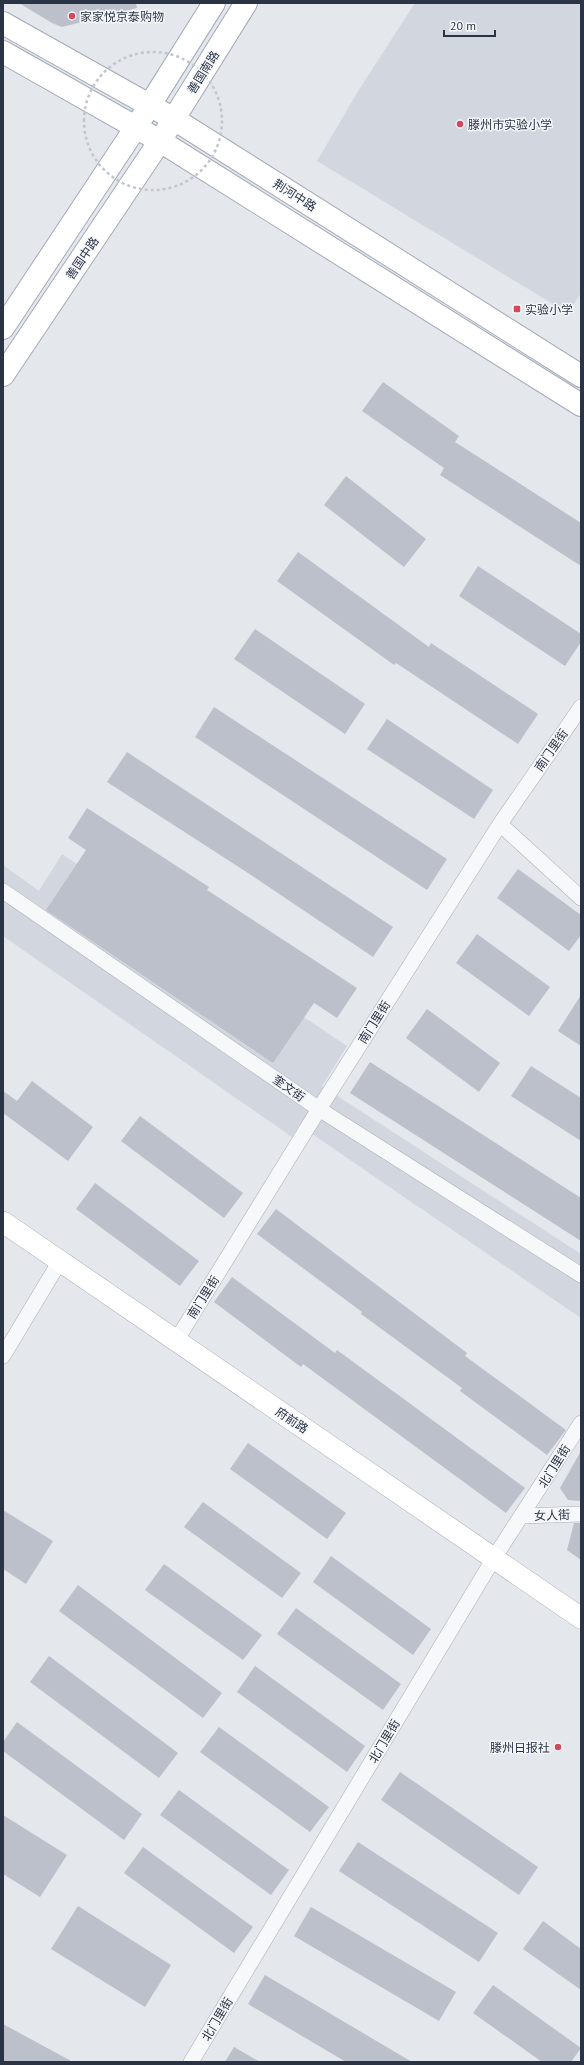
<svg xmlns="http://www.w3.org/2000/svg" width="584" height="2065" font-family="'PT Sans','Noto Sans SC',sans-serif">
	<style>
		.built { fill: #d2d6de }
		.building { fill: #bbc0ca }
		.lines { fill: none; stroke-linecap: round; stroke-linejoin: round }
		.street-casing { stroke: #a9aeb7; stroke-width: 16 }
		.secondary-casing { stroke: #a9aeb7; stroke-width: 22 }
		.primary-casing { stroke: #a3abb8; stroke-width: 24 }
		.street { stroke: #f7f8fa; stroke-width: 15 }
		.secondary { stroke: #fff; stroke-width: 21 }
		.primary { stroke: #fff; stroke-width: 22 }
		.path-bridge { stroke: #c2c5cb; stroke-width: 2.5; stroke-dasharray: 3 3; stroke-linecap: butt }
		.poi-dot { fill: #d1495b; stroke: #f4f6f9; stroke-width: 1.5 }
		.labels { text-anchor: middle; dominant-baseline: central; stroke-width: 3; stroke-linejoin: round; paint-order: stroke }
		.poi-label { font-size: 12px; fill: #2b3445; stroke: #f4f6f9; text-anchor: start }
		.street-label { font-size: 12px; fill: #2b3445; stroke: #f4f6f9 }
	</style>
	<rect width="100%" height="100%" fill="#e4e7ec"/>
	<!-- built -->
	<path class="built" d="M415,3H581V293L568,313L317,161L360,88Z
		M62,854L347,1046L322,1086L581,1254V1318L299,1125L292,1137L3,936V865L39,891Z"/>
	<!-- building -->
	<path class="building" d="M19,3H136L137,8L62,27L52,23Z
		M383,382L459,436L455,442L581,523V566L440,475L444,468L362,411Z
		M346,476L426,539L404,567L324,505Z
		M298,552L429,647L431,643L538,714L518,744L396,663L394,665L277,581Z
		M478,566L581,634V642L565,666L459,596Z
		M255,629L365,704L345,734L234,659Z
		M214,707L447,859L427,890L195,737Z
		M387,719L493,790L474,819L367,749Z
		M127,752L393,927L373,957L248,873L107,782Z
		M87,808L209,887L207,890L357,988L337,1018L314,1003L273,1063L46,910L86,850L68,838Z
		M518,869L581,915V935L569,951L497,898Z
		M477,934L550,987L529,1016L456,963Z
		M581,995V1046L558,1031Z
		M427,1009L500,1063L479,1092L406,1038Z
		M370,1062L581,1198V1241L350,1093Z
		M531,1066L581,1098V1141L511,1096Z
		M32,1081L93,1127L68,1161L3,1113V1091L17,1101Z
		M140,1116L243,1193L224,1218L121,1141Z
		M95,1183L199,1261L180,1286L76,1209Z
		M276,1209L467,1353L465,1356L566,1430L547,1455L460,1391L462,1388L361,1314L362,1312L257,1234Z
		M232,1277L335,1353L337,1350L525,1488L506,1513L303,1364L301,1367L214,1302Z
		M248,1443L346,1513L327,1539L230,1469Z
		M581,1451V1501L568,1500L560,1488Z
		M203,1502L301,1573L282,1598L184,1527Z
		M3,1510L53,1541L26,1584L3,1569Z
		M574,1523H581V1560L567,1550Z
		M331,1556L431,1629L413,1655L313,1582Z
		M164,1564L262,1635L243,1660L145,1590Z
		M78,1585L222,1693L203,1718L59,1611Z
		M296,1608L401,1684L383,1710L277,1634Z
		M49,1656L178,1753L159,1778L30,1682Z
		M255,1666L365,1746L347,1772L237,1692Z
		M17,1722L142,1814L124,1840L3,1751V1742Z
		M219,1727L329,1807L310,1832L200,1752Z
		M400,1772L538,1867L519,1895L381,1800Z
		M179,1790L289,1870L271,1895L160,1815Z
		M3,1815L67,1855L40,1897L3,1874Z
		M358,1842L498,1933L479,1962L339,1871Z
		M143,1847L253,1927L234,1953L124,1873Z
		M78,1906L171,1965L145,2007L51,1949Z
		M311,1907L456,1992L439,2021L294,1936Z
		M543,1921L581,1949V1990L523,1949Z
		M265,1975L412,2062H346L248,2004Z
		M493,1985L581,2048L571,2062H542L473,2013Z
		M3,2024L73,2062H3Z
		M234,2047L260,2062H225Z"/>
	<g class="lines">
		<defs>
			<path id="street" d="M500,824L581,898
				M3,891L319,1109L581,1275
				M176,1341L319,1109L500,824L581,707
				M3,1356L60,1261
				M522,1516L581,1514
				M191,2062L494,1558L581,1423"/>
			<path id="secondary" d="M3,1222L581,1618"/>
			<path id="primary" d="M3,23L174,119L581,376
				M3,52L160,141L581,405
				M3,328L136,127L214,3
				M3,375L160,141L246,3"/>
		</defs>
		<!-- street casing -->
		<use href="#street" class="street-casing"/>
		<!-- secondary casing -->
		<use href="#secondary" class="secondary-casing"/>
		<!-- primary casing -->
		<use href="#primary" class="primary-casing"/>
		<!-- street -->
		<use href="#street" class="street"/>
		<!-- secondary -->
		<use href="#secondary" class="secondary"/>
		<!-- primary -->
		<use href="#primary" class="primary"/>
		<!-- path-bridge -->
		<path class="path-bridge" d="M84 121a69 69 0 1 1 138 0a69 69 0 1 1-138 0Z"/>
	</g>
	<!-- markers -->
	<g class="poi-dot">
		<circle cx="72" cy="16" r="4"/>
		<circle cx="460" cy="124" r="4"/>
		<rect x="513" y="305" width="8" height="8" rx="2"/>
		<circle cx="558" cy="1747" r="4"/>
	</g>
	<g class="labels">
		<!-- poi labels -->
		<g class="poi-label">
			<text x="80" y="16">家家悦京泰购物</text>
			<text x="468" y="124">滕州市实验小学</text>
			<text x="525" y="309">实验小学</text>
			<text x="550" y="1747" text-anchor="end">滕州日报社</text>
		</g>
		<!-- street labels -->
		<g class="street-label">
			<text transform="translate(203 72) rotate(-58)">善国南路</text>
			<text transform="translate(295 195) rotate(32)">荆河中路</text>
			<text transform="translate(82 258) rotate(-56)">善国中路</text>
			<text transform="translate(551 750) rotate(-55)">南门里街</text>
			<text transform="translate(374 1022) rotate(-58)">南门里街</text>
			<text transform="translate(289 1088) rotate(35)">奎文街</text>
			<text transform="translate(203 1297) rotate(-58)">南门里街</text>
			<text transform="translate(292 1420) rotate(34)">府前路</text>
			<text transform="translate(554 1466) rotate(-58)">北门里街</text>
			<text transform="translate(552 1515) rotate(-2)">女人街</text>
			<text transform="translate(384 1741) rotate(-59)">北门里街</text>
			<text transform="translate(217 2019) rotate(-59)">北门里街</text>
		</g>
	</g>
	<!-- border -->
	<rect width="584" height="2065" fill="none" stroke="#2b3445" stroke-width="8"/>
	<!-- scale -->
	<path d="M444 30v6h51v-6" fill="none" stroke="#2b3445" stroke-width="2"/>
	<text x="450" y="30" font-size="12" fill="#2b3445" stroke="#f4f6f9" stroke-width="3" paint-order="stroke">20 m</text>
</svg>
